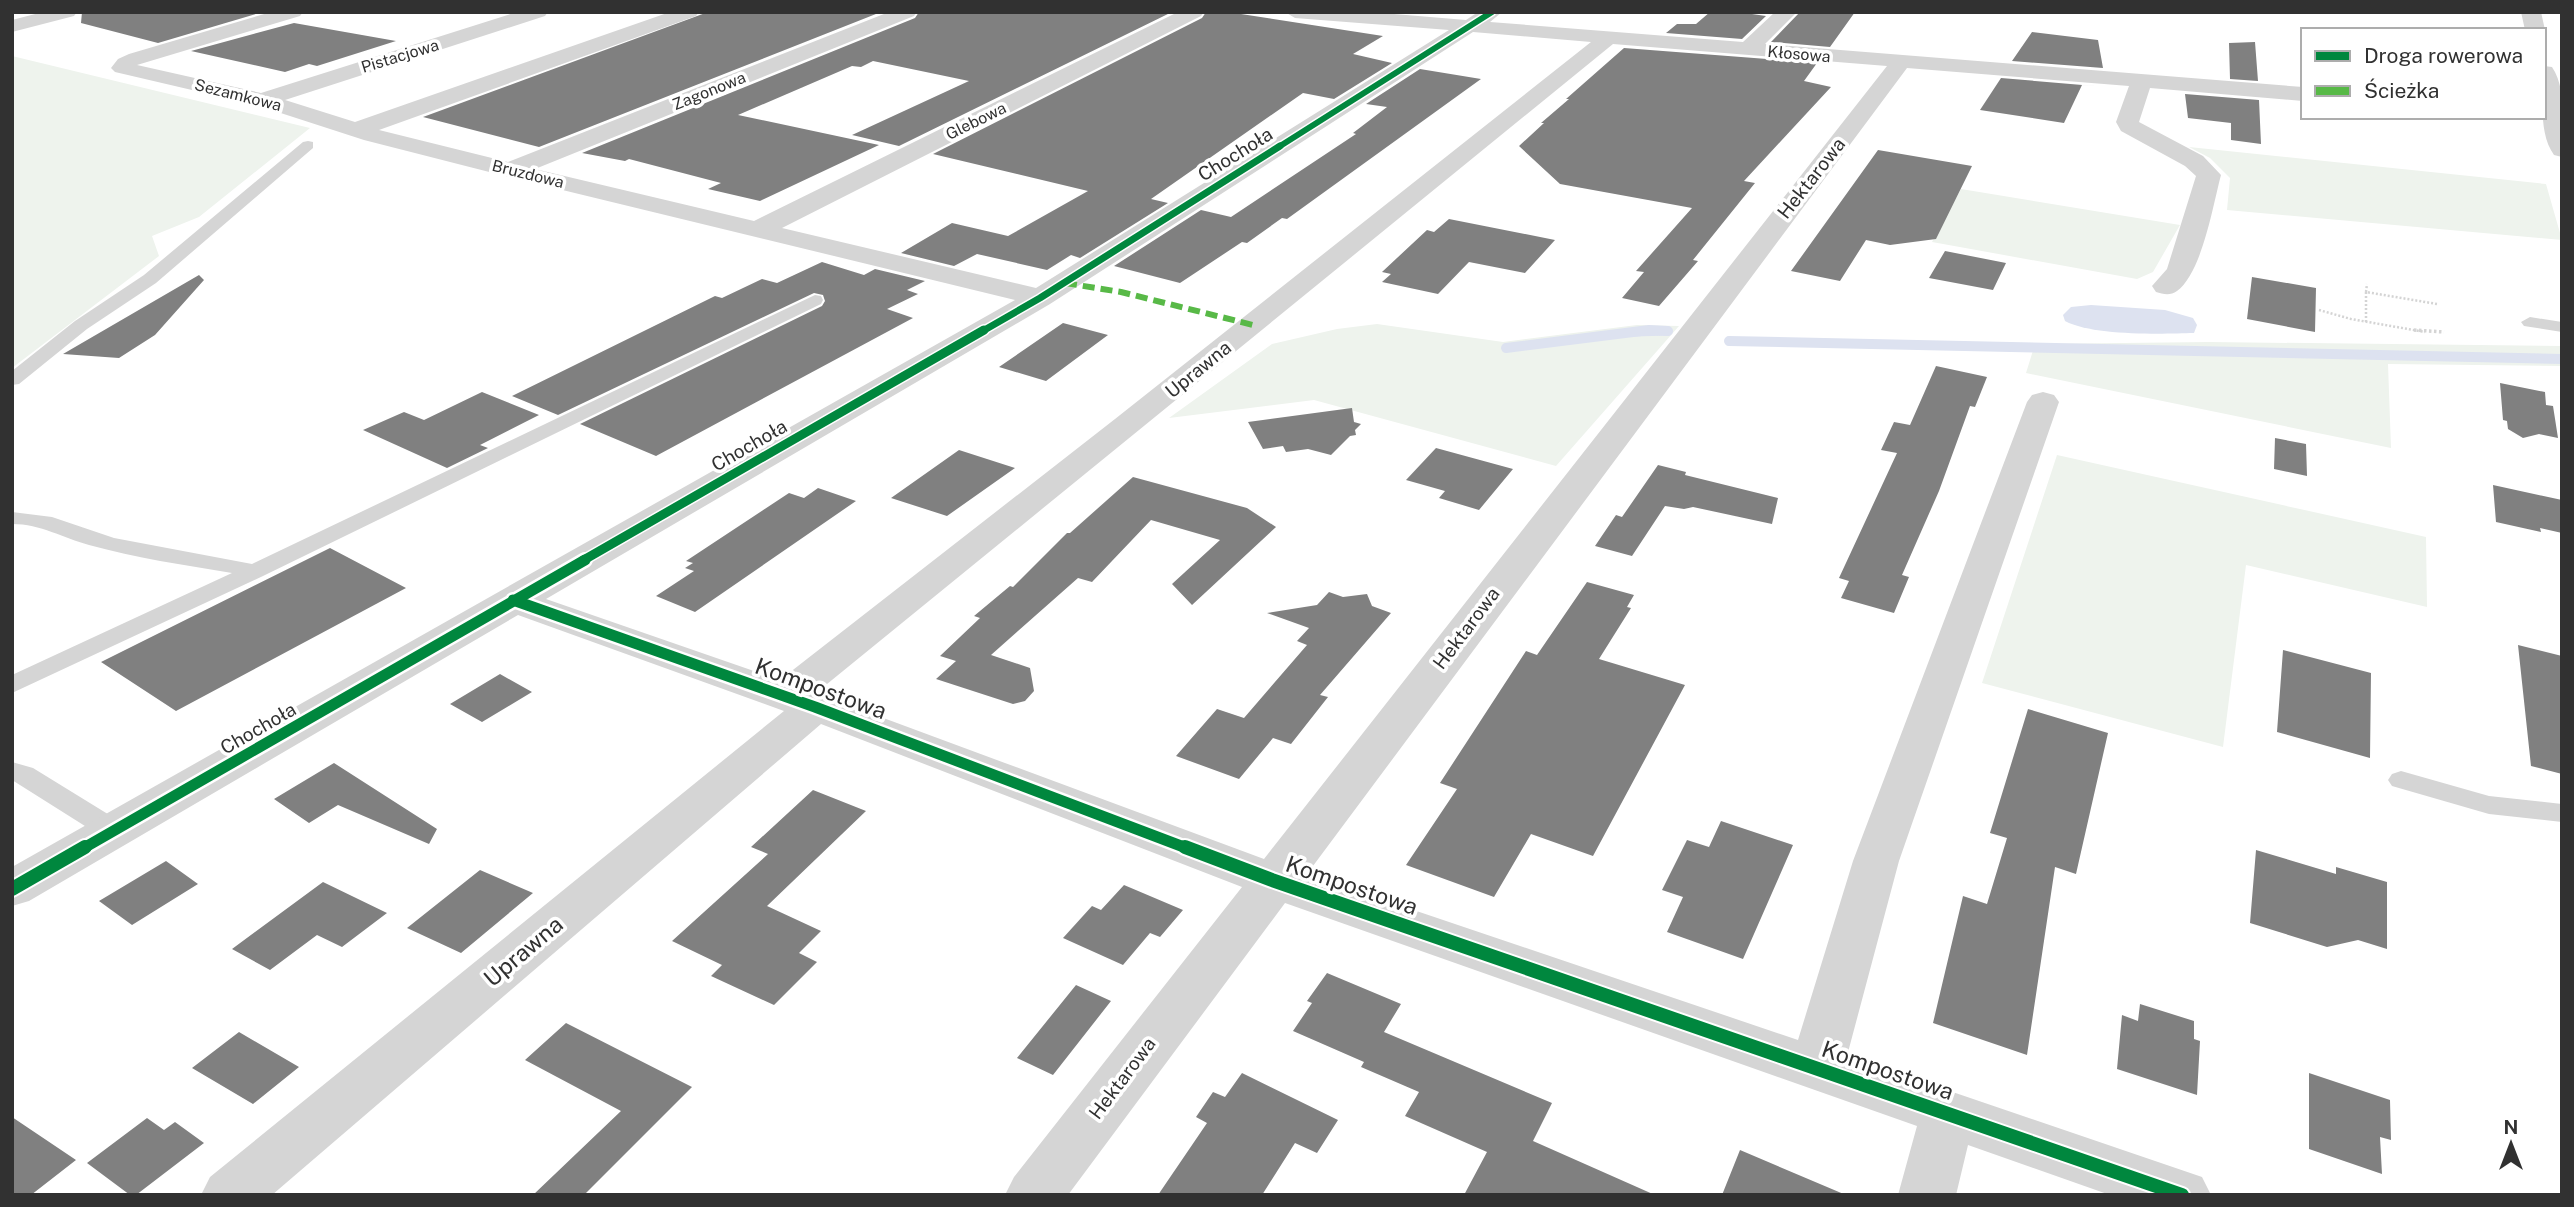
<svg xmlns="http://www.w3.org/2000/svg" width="2574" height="1207" font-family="'Public Sans',sans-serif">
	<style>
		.green { fill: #eef3ed }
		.water { fill: #dde2f0 }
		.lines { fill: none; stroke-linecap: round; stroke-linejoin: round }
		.stream-far1 { stroke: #dde2f0; stroke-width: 9 }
		.stream { stroke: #dde2f0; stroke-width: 10 }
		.building { fill: #808080 }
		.path-far1 { stroke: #d4d4d4; stroke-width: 2.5; stroke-dasharray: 2 2; stroke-linecap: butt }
		.path { stroke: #d4d4d4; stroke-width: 3.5; stroke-dasharray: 2.5 2.5; stroke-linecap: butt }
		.service { fill: #d5d5d5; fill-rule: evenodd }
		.minor { fill: #d5d5d5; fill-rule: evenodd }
		.quiet { stroke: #58b947; stroke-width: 6; stroke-dasharray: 12 6; stroke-linecap: butt }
		.cycleway-far4-casing { stroke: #fff; stroke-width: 9 }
		.cycleway-far3-casing { stroke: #fff; stroke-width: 10 }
		.cycleway-far2-casing { stroke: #fff; stroke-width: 12 }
		.cycleway-far1-casing { stroke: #fff; stroke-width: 16 }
		.cycleway-casing { stroke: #fff; stroke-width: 18 }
		.cycleway-far4 { stroke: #00873e; stroke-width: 6 }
		.cycleway-far3 { stroke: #00873e; stroke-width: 7 }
		.cycleway-far2 { stroke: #00873e; stroke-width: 9 }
		.cycleway-far1 { stroke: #00873e; stroke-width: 11 }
		.cycleway { stroke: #00873e; stroke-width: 14 }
		.labels { text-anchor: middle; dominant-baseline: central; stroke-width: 7; stroke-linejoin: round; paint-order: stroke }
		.far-street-label { font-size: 16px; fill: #313131; stroke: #fff }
		.street-label { font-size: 19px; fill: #313131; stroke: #fff }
		.near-street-label { font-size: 23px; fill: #313131; stroke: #fff }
	</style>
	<rect width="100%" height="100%" fill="#fff"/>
	<!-- green -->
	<path class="green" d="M12,56L310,128L199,217L152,236L159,256L12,368Z
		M2189,147L2546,184L2562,240L2227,210L2230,178L2210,158Z
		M1961,189L2180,225L2153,272L2137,279L1932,242Z
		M1377,324L1503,342L1637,325L1679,326L1556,466L1314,400L1169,418L1272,344L1337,329Z
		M2209,342L2562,346V366L2388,364L2391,448L2026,373L2035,344Z
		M2057,455L2426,537L2427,607L2246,565L2223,747L1982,683Z"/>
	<!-- water -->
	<path class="water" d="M2091,305L2165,310L2193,318L2197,325L2194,333C2161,334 2093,336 2065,321L2063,315L2071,307Z"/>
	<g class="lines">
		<!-- stream-far1 -->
		<path class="stream-far1" d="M1635,332L1668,331"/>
		<!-- stream -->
		<path class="stream" d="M1729,341L2562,359
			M1506,348L1649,330L1668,331"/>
	</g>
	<!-- building -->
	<path class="building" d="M82,12H259V13L158,43L81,23Z
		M708,12H881L539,147L423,117Z
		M919,12H1172L899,146L852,135L969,81L873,61L861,67L852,66L738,115L879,145L760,201L708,189L721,183L629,159L625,161L582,153L915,18Z
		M1206,12H1228L1383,36L1353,54L1392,63L1334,99L1303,93L1151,199L1168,203L1080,258L1071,255L1047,270L977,254L954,266L901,253L952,223L1008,236L1088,191L933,154L1202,18Z
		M1710,12H1738L1766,16L1742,39L1666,33L1677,24H1696Z
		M1800,12H1855L1830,47L1771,42Z
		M294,23L396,41L317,66L309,64L285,72L191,51Z
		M2032,32L2098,40L2103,68L2012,61Z
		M2255,42L2258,81L2230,79L2229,43Z
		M1624,48L1817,63L1804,81L1831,87L1744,181L1755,183L1693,260L1698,261L1659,306L1622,298L1644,272L1636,271L1692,208L1560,184L1519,146L1544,123H1541L1569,99H1566Z
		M1420,69L1481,79L1287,219L1282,218L1247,243L1242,242L1180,283L1114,266L1201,210L1231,217L1356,134L1353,133L1387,107L1366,104Z
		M2001,78L2106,87L2082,85L2064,123L1980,110Z
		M2185,94L2259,100L2261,144L2231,140V123L2188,118Z
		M1878,150L1972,166L1936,239L1890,245L1866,240L1840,281L1791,271Z
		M1449,219L1555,240L1525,273L1469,262L1438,294L1382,282L1391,274L1382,272L1427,230L1434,232Z
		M1945,251L2006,263L1993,290L1929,278Z
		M822,262L864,275L875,269L925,281L907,290L918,294L887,309L913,318L656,456L580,424L822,306L825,301L823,295L814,293L558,415L512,396L715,296L722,298L762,279L777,283Z
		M199,275L204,280L155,335L119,358L63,354Z
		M2252,277L2316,288L2315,332L2247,319Z
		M1063,323L1108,335L1046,381L999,367Z
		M1936,366L1987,377L1975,407L1970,406L1939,491L1902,575L1909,577L1894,613L1841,598L1849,581L1839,578L1897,453L1881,450L1894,422L1910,425Z
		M2500,383L2545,392L2546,405L2553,406L2558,438L2539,434L2523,438L2508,429L2507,421L2503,420Z
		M482,392L539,415L480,445L488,448L447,468L363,430L404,412L424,420Z
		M1352,408L1354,422L1361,424L1355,430L1356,435L1350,436L1331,455L1308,449L1286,452L1283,446L1263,449L1248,422Z
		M2275,438L2306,444L2307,476L2274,469Z
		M1436,448L1513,469L1479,510L1439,498L1445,491L1406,480Z
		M959,450L1015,468L947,516L891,498Z
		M1658,465L1686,472L1685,475L1778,498L1772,524L1693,507L1684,509L1665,506L1632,556L1595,546L1616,515L1622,517Z
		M1133,477L1247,508L1276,527L1192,605L1172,584L1220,540L1151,520L1092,582L1078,578L991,655L1030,668L1034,691L1025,701L1013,704L936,679L956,661L940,656L980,618L974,616L1010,586L1013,587L1067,533H1070Z
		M2493,485L2562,500V533L2540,528L2541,532L2496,522Z
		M818,488L856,501L695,612L656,596L694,571L685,568L693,563L686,561L789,493L804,498Z
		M330,548L406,588L176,711L101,662Z
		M1587,582L1634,595L1627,607L1631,608L1599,659L1685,685L1593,856L1531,834L1494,897L1406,865L1457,789L1440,783L1526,651L1537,655Z
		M1329,592L1343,597L1367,594L1372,606L1391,613L1320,695L1328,697L1291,744L1273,738L1239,779L1176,756L1217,709L1244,718L1307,645L1297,641L1309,628L1267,613L1317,605Z
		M2518,645L2562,656V774L2531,766Z
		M2283,650L2371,673L2370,758L2277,732Z
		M500,674L532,692L482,722L450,704Z
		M2028,709L2108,733L2076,874L2055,867L2027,1055L1933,1023L1963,896L1987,904L2007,838L1990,833Z
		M334,763L437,829L429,844L338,805L309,823L274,799Z
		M813,790L866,811L767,906L821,931L799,953L817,962L774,1005L711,976L722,965L672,941L768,854L751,847Z
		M1721,821L1793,845L1743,959L1667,932L1683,897L1662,890L1687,840L1709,847Z
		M2256,850L2336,874V867L2387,882V949L2358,940L2327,947L2250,923Z
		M166,861L198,884L132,925L99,901Z
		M480,870L533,893L461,953L407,928Z
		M323,882L387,913L342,947L317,935L270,970L232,949Z
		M1124,885L1183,910L1160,937L1150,933L1123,965L1063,938L1092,906L1101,910Z
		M1327,973L1401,1004L1384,1032L1552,1103L1533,1141L1655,1195H1464L1487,1152L1405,1116L1419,1092L1361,1067L1364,1062L1293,1031L1312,1003L1307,1001Z
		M1076,985L1111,1001L1053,1075L1017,1058Z
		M2140,1004L2194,1021V1039L2200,1041L2197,1095L2117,1069L2122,1015L2138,1021Z
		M566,1023L692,1087L584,1195H533L621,1111L525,1060Z
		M239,1032L299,1067L253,1104L192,1068Z
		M1242,1073L1338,1120L1317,1153L1295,1143L1262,1195H1158L1207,1123L1196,1117L1213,1092L1225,1097Z
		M2309,1073L2390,1100L2391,1140L2380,1137L2382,1174L2309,1149Z
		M12,1117L76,1160L31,1195H12Z
		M147,1118L164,1130L175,1122L204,1143L136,1195H130L87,1163Z
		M1740,1150L1846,1195H1722Z"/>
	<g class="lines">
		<!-- path-far1 -->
		<path class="path-far1" d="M2366,292L2367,284
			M2319,310L2351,319L2425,332
			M2366,322V292L2437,304"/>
		<!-- path -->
		<path class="path" d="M2414,330L2444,332"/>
		<!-- service -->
		<path class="service" d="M308,141L313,142V148L156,283L87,329L19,384L12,385V371L75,321L144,275L303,142Z
			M815,295L821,296L823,300L821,304L263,576L12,693V675L232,573C184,565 136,558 89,545C63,538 41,524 12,524V512L52,517L114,538L252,564Z
			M2530,317L2562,322V332L2524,326L2521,322Z
			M12,762L33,768L124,824L128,831L124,838L114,840L104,838L12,780Z
			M2401,771L2489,796L2562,804V822L2489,814L2392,786L2388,780L2392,774Z"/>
		<!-- minor -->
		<path class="minor" d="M43,12H77L74,16L12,32V20Z
			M271,12H303L300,16L137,65L261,93L517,12H548L545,16L285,100L355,122L670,12H699L696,16L379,130L508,162L889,12H917L914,16L535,169L754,221L1178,12H1204L1201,16L782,228L1036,288L1449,30L1295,18L1285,12H1370L1466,20L1478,12H1502L1490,22L1743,42L1775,12H1797L1765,44L2303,87V101L2150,88L2139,122L2203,156L2221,175C2213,205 2202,273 2177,291C2170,296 2163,294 2156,292L2152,286L2167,269L2196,176L2185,166L2121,131L2116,122L2129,86L1907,68L1307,874L1798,1040L1853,861L2027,402L2032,395L2043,392L2054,395L2059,402L1899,861L1847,1056L2202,1177L2211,1195H2110L1968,1145L1956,1195H1898L1917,1126L1285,903L1068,1195H1005L1014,1177L1242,887L821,724L272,1195H201L210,1177L784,711L518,615L29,901L12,906V867L1015,300L501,175L364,140L256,105L115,72L111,68L118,59L129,54ZM1473,32L1591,42L1115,419L780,680L546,599L1050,304ZM1613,44L1887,66L1264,859L816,693Z
			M2521,12H2541L2545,30L2544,31L2525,30Z
			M2544,66L2552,67C2568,91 2562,130 2562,157L2554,155C2537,131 2544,93 2544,66Z"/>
		<!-- quiet -->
		<path class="quiet" d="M1065,283L1121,292L1253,325"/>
		<defs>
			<path id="cycleway-far4" d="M1277,148L1492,12"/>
			<path id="cycleway-far3" d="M981,332L1040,298L1280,146"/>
			<path id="cycleway-far2" d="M582,561L984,330"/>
			<path id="cycleway-far1" d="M513,600L815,707L1189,849
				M82,849L585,560"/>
			<path id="cycleway" d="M1185,847L1272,880L2182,1195
				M12,889L85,847"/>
		</defs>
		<!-- cycleway-far4 casing -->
		<use href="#cycleway-far4" class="cycleway-far4-casing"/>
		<!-- cycleway-far3 casing -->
		<use href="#cycleway-far3" class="cycleway-far3-casing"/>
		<!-- cycleway-far2 casing -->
		<use href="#cycleway-far2" class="cycleway-far2-casing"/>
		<!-- cycleway-far1 casing -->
		<use href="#cycleway-far1" class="cycleway-far1-casing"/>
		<!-- cycleway casing -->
		<use href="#cycleway" class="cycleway-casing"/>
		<!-- cycleway-far4 -->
		<use href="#cycleway-far4" class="cycleway-far4"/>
		<!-- cycleway-far3 -->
		<use href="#cycleway-far3" class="cycleway-far3"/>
		<!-- cycleway-far2 -->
		<use href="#cycleway-far2" class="cycleway-far2"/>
		<!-- cycleway-far1 -->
		<use href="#cycleway-far1" class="cycleway-far1"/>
		<!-- cycleway -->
		<use href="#cycleway" class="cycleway"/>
	</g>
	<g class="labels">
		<!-- far-street labels -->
		<g class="far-street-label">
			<text transform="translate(1799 54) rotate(5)">Kłosowa</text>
			<text transform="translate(400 56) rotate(-17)">Pistacjowa</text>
			<text transform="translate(709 91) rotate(-22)">Zagonowa</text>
			<text transform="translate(238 95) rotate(14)">Sezamkowa</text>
			<text transform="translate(976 121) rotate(-26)">Glebowa</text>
			<text transform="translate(528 174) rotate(14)">Bruzdowa</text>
		</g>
		<!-- street labels -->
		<g class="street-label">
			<text transform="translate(1235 154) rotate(-32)">Chochoła</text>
			<text transform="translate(1811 178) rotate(-52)">Hektarowa</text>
			<text transform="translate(1198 369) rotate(-39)">Uprawna</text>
			<text transform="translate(749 445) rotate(-30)">Chochoła</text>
			<text transform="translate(1466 628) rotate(-53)">Hektarowa</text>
			<text transform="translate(258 728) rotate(-30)">Chochoła</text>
			<text transform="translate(1122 1078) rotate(-53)">Hektarowa</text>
		</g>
		<!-- near-street labels -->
		<g class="near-street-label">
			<text transform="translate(821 688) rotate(20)">Kompostowa</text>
			<text transform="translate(1352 885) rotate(19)">Kompostowa</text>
			<text transform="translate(523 951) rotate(-40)">Uprawna</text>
			<text transform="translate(1888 1070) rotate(19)">Kompostowa</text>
		</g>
	</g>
	<!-- border -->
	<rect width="2574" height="1207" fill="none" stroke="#313131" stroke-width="28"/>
	<!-- legend -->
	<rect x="2301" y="28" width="245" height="91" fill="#ffffff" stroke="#adadad" stroke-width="2"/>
	<rect x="2315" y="51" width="35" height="10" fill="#00873e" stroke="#adadad" stroke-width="2"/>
	<text x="2364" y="63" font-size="21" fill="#313131">Droga rowerowa</text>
	<rect x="2315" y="86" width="35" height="10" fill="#58b947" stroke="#adadad" stroke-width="2"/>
	<text x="2364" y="98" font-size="21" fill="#313131">Ścieżka</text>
	<!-- north arrow -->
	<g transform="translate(2511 1144)" stroke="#ffffff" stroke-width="5" paint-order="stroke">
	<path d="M0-5L12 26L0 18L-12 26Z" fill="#313131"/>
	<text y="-10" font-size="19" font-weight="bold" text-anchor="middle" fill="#313131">N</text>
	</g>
</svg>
